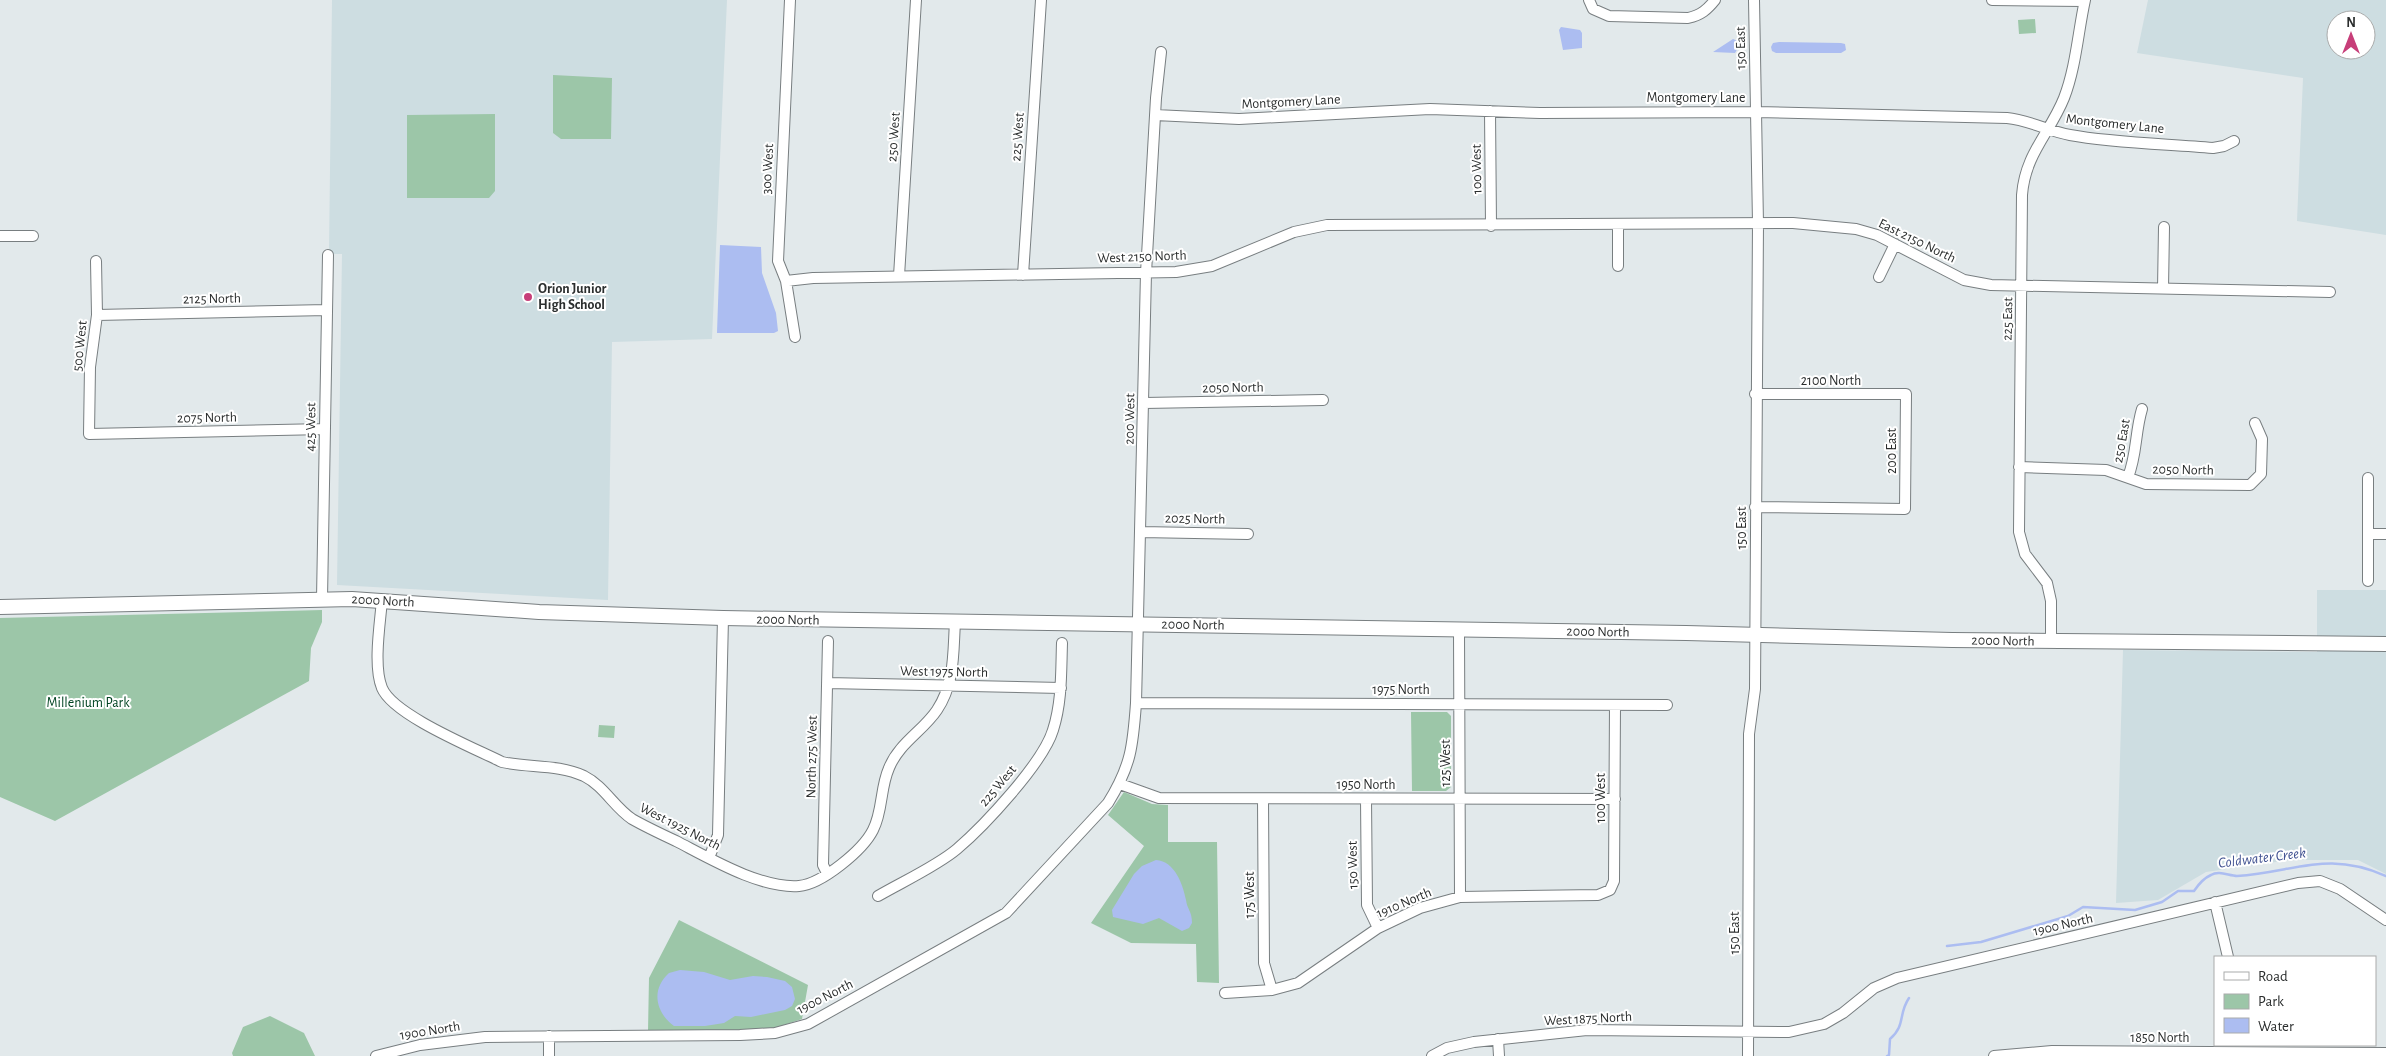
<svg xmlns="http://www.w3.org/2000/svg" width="2386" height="1056" font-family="'Alegreya Sans',sans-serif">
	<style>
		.built { fill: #cddde1; fill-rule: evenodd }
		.green { fill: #9cc6a8 }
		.water { fill: #acbdf1 }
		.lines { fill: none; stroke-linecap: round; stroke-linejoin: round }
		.stream { stroke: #acbdf1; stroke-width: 2.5 }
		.street-casing { stroke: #787e80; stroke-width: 12 }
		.secondary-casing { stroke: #787e80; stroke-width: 16 }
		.street { stroke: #fff; stroke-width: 10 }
		.secondary { stroke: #fff; stroke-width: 14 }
		.poi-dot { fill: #c73e79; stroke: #fff; stroke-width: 2 }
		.labels { text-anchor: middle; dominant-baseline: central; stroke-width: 4; stroke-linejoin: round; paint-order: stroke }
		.street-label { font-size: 14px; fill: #2b2e2e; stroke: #fff }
		.poi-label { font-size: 14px; font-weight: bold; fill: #2b2e2e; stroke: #fff; text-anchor: start }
		.park-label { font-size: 14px; fill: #014422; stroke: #fff }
		.water-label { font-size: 15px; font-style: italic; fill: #405191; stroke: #fff }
	</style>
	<rect width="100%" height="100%" fill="#e2e9eb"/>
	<!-- built -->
	<path class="built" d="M332,0H727L712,339L612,342L608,600L337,585L342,254H329Z
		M2148,0H2386V235L2297,221L2303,78L2137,53ZM2336,20H2366V50H2336Z
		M2317,590H2386V874L2358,860H2290L2206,872L2158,900L2116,903L2123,650L2317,652Z"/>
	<!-- green -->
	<path class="green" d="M2035,19L2036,33L2019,34L2018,20Z
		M553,75L612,78L611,139H561L553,133Z
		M495,114V191L489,198H407V115Z
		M322,610V622L311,648L309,681L55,821L0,797V618Z
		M1411,712H1447L1451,716V787L1446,791H1412Z
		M599,725L615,726L614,738L598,737Z
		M1124,792L1152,804L1168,805V842H1217L1219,983L1197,982L1196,944L1131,943L1091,923L1144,846L1108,815Z
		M679,920L808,985L802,1019L772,1029L738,1031H648L649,978Z
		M270,1016L304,1033L315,1056H233L232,1053L243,1027Z"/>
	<!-- water -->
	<path class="water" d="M1561,27L1580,30L1582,33V48L1563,50L1559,30Z
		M1733,39L1738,41L1739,46L1735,53L1713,52Z
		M1779,42L1841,43L1845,44L1846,50L1841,53H1776L1772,51L1771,47L1773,43Z
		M720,245L761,247L762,273L776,313L778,331L774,333H717Z
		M1156,860C1175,861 1183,885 1186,900C1187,909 1192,911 1192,923L1189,928L1182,931L1159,918L1143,924L1113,917L1112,910L1134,874L1142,866Z
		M680,970L704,972L730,980L753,976L767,977L785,981L792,987L795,999L792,1006L785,1010L751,1017L735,1016L724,1023L705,1026H674C655,1012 651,989 669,973Z"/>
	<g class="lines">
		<!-- stream -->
		<path class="stream" d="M1947,946L1981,942L2068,916L2083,907L2135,910L2162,902L2178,891H2194C2198,885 2204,878 2211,875C2219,870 2229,876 2237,876C2296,872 2327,850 2386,876
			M1887,1056L1889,1055L1890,1039C1906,1025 1898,1014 1909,998"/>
		<defs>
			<path id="street" d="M790,0L778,261L786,281L795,337
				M1589,0L1593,9L1609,16L1688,18C1701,15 1707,10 1715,0
				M1992,0L2084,1
				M1490,111L1491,226
				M1155,115L1239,119L1430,109L1540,113L1756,112L2007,118C2029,120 2048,131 2070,135C2113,143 2168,144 2213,148L2224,146L2234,141
				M1618,224V266
				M0,236H33
				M96,261L97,315L90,367L89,434L325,429
				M1023,275L1041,0
				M899,276L916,0
				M1879,277L1895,244
				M786,281L813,278L1176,272L1212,266L1294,232L1327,225L1793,223L1856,229L1877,235L1964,280L1991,285L2330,292
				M2163,289L2164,227
				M97,315L327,310
				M1144,403L1323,400
				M2019,467L2106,470L2146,484L2250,485L2261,474L2262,439L2255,423
				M2128,477C2137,455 2135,432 2142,409
				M2368,478V581
				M1755,507L1905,509L1906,394H1755
				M1141,532L1248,534
				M2368,534H2386
				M322,599L328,255
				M382,600C380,624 373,666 382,688C393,715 474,748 502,762C529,768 558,764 584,776C604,786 614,807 632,819C646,827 661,834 676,841C709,858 761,889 799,886C822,884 863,850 873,830C883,811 880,788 889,768C899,743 923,731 937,710C955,683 953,653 955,622
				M1459,630L1460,897
				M2051,641V601L2047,583L2025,554L2019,532L2022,195C2025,154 2050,133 2064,98C2076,67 2078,32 2085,0
				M827,683L1061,688
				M1136,703L1667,705
				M1120,784L1159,798L1615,799
				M1263,799L1264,963L1272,990
				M1366,799L1367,905L1378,928
				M709,858L718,835L723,618
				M827,873L823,865L828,641
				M878,896C902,882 937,866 957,849C984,826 1043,763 1053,730C1062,702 1061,673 1062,643
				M2215,902L2228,957
				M1225,993L1272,990L1298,983L1378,928L1420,908L1460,897L1598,895L1610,890L1614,881L1615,705
				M1498,1039L1499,1056
				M376,1056L420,1045L485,1037L740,1035L775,1033L808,1024L1006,913L1108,803C1131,766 1133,746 1136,703L1146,273L1156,98L1161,52
				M549,1056V1036
				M1432,1056L1447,1048L1474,1042L1587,1030L1789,1032L1824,1024L1843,1013L1874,988L1897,978L2298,883L2320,881L2340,889L2386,920
				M1748,1056L1749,734L1755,689L1758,223L1754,0
				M1994,1056L2052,1051L2386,1053"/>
			<path id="secondary" d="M0,607L352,599L539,612L723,618L1686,633L1952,640L2386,644"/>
		</defs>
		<!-- street casing -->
		<use href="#street" class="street-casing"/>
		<!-- secondary casing -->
		<use href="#secondary" class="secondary-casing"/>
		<!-- street -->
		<use href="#street" class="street"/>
		<!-- secondary -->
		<use href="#secondary" class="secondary"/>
	</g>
	<!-- markers -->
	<circle class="poi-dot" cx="528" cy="297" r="5"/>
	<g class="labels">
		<!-- street labels -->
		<g class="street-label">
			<text transform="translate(1741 48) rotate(-91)">150 East</text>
			<text x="1696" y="98">Montgomery Lane</text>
			<text transform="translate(1291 102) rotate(-3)">Montgomery Lane</text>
			<text transform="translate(2115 124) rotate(6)">Montgomery Lane</text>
			<text transform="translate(894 137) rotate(-86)">250 West</text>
			<text transform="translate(1018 137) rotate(-86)">225 West</text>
			<text transform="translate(768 169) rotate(-87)">300 West</text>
			<text transform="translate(1477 169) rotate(-91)">100 West</text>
			<text transform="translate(1917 241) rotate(26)">East 2150 North</text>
			<text transform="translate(1142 257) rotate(-2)">West 2150 North</text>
			<text transform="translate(212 299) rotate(-1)">2125 North</text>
			<text transform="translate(2008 319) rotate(-89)">225 East</text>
			<text transform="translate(80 346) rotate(-84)">500 West</text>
			<text x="1831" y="381">2100 North</text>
			<text transform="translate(1233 388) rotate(-1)">2050 North</text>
			<text transform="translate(207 418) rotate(-1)">2075 North</text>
			<text transform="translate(1130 419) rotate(-89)">200 West</text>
			<text transform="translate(311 427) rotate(-89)">425 West</text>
			<text transform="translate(2122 441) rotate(-80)">250 East</text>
			<text transform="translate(1892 451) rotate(-90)">200 East</text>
			<text transform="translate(2183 470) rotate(1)">2050 North</text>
			<text transform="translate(1195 519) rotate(1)">2025 North</text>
			<text transform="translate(1742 528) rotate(-90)">150 East</text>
			<text transform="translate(383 601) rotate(3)">2000 North</text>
			<text transform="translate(788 620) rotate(1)">2000 North</text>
			<text transform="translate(1193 625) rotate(1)">2000 North</text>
			<text transform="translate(1598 632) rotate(1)">2000 North</text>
			<text transform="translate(2003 641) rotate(1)">2000 North</text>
			<text transform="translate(944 672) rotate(1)">West 1975 North</text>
			<text x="1401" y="690">1975 North</text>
			<text transform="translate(812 757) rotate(-89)">North 275 West</text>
			<text transform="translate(1446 763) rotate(-90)">125 West</text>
			<text x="1366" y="785">1950 North</text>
			<text transform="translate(998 786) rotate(-50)">225 West</text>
			<text transform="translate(1601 798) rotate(-90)">100 West</text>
			<text transform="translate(680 827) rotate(27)">West 1925 North</text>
			<text transform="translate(1353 865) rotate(-91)">150 West</text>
			<text transform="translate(1250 895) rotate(-90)">175 West</text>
			<text transform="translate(1404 903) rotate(-23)">1910 North</text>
			<text transform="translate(2063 925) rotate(-13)">1900 North</text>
			<text transform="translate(1735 933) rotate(-90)">150 East</text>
			<text transform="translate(825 997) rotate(-27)">1900 North</text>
			<text transform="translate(1588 1019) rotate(-3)">West 1875 North</text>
			<text transform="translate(430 1031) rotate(-9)">1900 North</text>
			<text x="2160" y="1038">1850 North</text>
		</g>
		<!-- poi labels -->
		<g class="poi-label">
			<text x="538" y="289">Orion Junior<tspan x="538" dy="16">High School</tspan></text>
		</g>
		<!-- park labels -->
		<g class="park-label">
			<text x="88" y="703">Millenium Park</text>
		</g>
		<!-- water labels -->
		<g class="water-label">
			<text transform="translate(2262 858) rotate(-7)">Coldwater Creek</text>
		</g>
	</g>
	<!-- legend -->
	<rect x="2214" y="956" width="162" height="90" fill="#ffffff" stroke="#aaabab"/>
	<rect x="2224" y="972" width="25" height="8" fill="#ffffff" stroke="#aaabab"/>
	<text x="2258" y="981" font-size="15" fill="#2b2e2e">Road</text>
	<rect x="2224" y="994" width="25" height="15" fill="#9cc6a8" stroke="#aaabab"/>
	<text x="2258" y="1006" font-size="15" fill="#2b2e2e">Park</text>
	<rect x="2224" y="1018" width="25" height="15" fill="#acbdf1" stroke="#aaabab"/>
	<text x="2258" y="1031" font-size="15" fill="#2b2e2e">Water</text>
	<!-- north arrow -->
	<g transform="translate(2351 35)"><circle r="24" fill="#ffffff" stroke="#aaabab"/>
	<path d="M0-4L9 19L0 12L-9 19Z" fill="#c73e79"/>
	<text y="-8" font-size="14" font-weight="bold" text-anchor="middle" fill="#2b2e2e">N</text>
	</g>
</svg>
